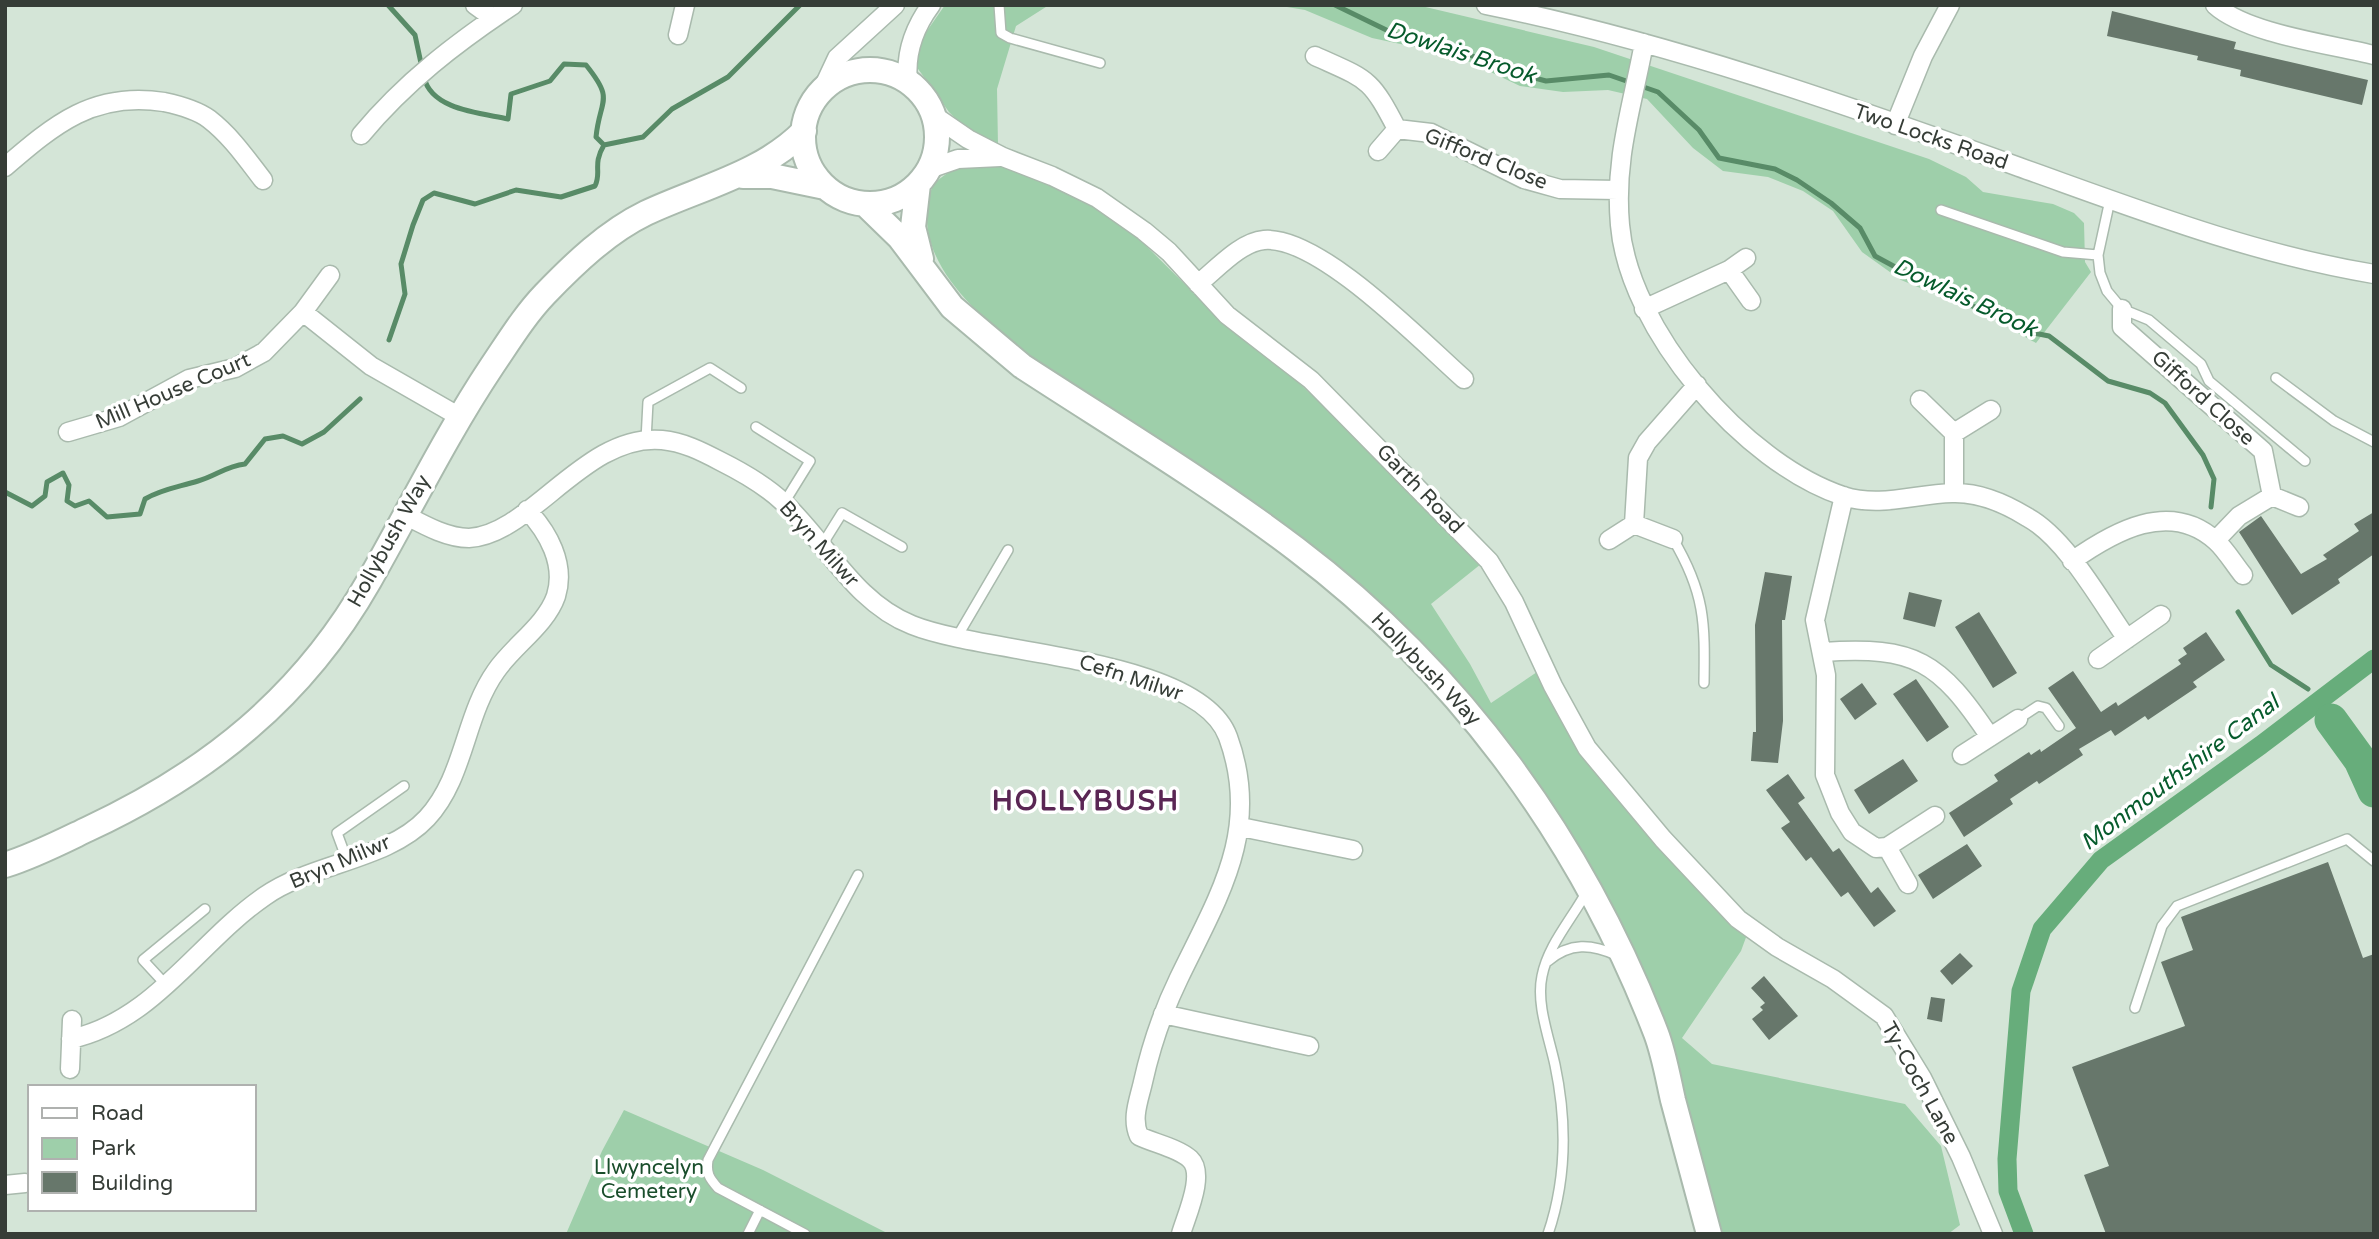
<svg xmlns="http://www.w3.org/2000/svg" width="2379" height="1239" font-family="'Varela Round',sans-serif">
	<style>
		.green { fill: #9ecfaa }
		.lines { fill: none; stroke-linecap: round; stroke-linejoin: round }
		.stream { stroke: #588b67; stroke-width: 5 }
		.canal { stroke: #67ad7b; stroke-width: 19 }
		.river { stroke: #67ad7b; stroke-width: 33 }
		.building { fill: #67776b }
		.lane-casing { stroke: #a9baad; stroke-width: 12 }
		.street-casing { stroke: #a9baad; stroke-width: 21 }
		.secondary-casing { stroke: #a9baad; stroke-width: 28 }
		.lane { stroke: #fff; stroke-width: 9 }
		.street { stroke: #fff; stroke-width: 18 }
		.secondary { stroke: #fff; stroke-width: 24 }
		.labels { text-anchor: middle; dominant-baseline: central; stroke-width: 7; stroke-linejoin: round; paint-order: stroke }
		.street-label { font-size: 21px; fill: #363d37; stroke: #fff }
		.park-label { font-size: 21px; fill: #1a4e2c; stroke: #fff }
		.water-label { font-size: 23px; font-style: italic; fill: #065b2c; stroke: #fff }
		.district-label { font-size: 28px; font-weight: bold; letter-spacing: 2px; fill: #5a2654; stroke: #fff }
	</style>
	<rect width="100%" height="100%" fill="#d4e5d7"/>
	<!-- green -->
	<path class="green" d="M945,5H1049L1016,26L997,89L998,146L969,132L949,112L916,66L922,38Z
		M1275,5H1417L1594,47L1929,159L1966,177L1983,192L2053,204L2074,213L2084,223L2085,262L2091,272L2036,343L1986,315L1901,280L1862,252L1833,211L1803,191L1768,177L1723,171L1693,148L1647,99L1608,90L1563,92L1520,86L1457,56L1372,38L1305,10Z
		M978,163H1004L1030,169L1118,218L1229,328L1278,363L1486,560L1431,604L1470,664L1491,703L1540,670L1652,822L1752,921L1741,951L1682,1038L1712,1064L1905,1104L1941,1146L1960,1225L1948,1234H1723L1669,1049L1550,804L1507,742L1455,679L1406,630L1027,354C983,318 922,271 927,208C929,176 951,170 978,163Z
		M624,1110L763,1170L889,1234H566L602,1151Z"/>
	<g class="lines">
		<!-- stream -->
		<path class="stream" d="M388,5L415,35L422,68
			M1335,5L1411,42L1435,40L1505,70L1546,81L1609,75L1658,92L1699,130L1719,158L1775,169L1797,180L1831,203L1860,228L1875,256L1934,288L2029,332L2049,336L2108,381L2150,393L2165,403L2203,455L2214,479L2211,507
			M424,77C431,110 481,113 508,119L511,94L550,81L564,64L586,65C615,101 600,98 596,137L604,145
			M389,340L405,294L401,264L413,225L423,200L434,193L475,204L516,190L561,197L595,186C602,172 592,165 604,145L643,137L672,109L728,77L800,5
			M5,492L32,506L45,496L47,482L63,473L69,485L67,501L75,506L89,501L107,517L140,514L145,499C162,489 179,487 198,481C216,476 226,466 245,464L265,439L283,436L302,444L324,432L360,399
			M2238,612L2271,665L2308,689"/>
		<!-- canal -->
		<path class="canal" d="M2024,1234L2008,1191L2007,1159L2021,991L2042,929L2101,860L2261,745L2374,659"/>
		<!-- river -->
		<path class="river" d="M2331,720L2360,760L2374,791"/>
	</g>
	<!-- building -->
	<path class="building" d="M2112,11L2236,42L2234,49L2368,80L2362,105L2240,76L2241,70L2197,60L2198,56L2107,36Z
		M2374,512V554L2338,579L2340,583L2292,615L2239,532L2261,516L2301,574L2327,559L2323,555L2359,531L2354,524Z
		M1765,572L1792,576L1785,620H1782L1783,721L1778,763L1751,761L1753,732H1756L1755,625Z
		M1909,592L1942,600L1935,627L1903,619Z
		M1979,612L2017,673L1993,688L1955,627Z
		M2206,632L2225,660L2193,682L2197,687L2148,720L2145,716L2115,736L2111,730L2079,749L2083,755L2039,784L2037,781L2010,799L2013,804L1964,837L1949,813L1998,781L1994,775L2029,752L2031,755L2040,749L2041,752L2076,728L2048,688L2073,671L2101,712L2116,702L2118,706L2181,664L2178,660L2187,654L2183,648Z
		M1916,679L1949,727L1927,742L1893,694Z
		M1862,683L1877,704L1855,720L1840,699Z
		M1903,759L1918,781L1869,814L1854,790Z
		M1788,774L1805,798L1798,803L1833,852L1839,848L1871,893L1878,887L1896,911L1874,927L1848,892L1841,897L1811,857L1806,861L1781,828L1790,822L1766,790Z
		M1967,844L1982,866L1933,899L1918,875Z
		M2328,862L2363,958L2374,954V1234H2106L2084,1175L2109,1166L2072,1067L2185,1026L2161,962L2193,950L2181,917Z
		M1960,953L1973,966L1952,985L1940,971Z
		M1764,976L1798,1016L1769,1040L1752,1019L1763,1010L1760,1007L1765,1003L1751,988Z
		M1931,997L1945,999L1942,1022L1927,1019Z"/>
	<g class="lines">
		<defs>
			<path id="lane" d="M999,5L1001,33L1010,38L1100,63
				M2110,200L2098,255L2100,273L2107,291L2122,309L2149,320L2201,364L2209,381L2305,461
				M1941,210L2063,252L2098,255
				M2276,378L2334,421L2374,442
				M756,427L810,461L784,503
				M646,440L648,402L710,368L741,388
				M1673,539C1705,593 1705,622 1704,683
				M822,545L842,513L902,547
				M957,637L1008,550
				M2018,719L2038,706L2046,708L2059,726
				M347,860L337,833L404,786
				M1548,961C1570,942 1592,944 1616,955
				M167,986L143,960L205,909
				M2135,1008L2162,926L2177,906L2347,839L2374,861
				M748,1234L760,1210
				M805,1234L718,1188C709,1178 706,1173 708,1160L858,875
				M1548,1234C1567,1178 1567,1122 1555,1065C1549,1037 1536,1004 1542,976C1548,945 1572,919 1587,891"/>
			<path id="street" d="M475,5L493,18
				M1486,5C1668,42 1844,104 2019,167C2134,208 2252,254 2374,274
				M2215,5C2247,34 2330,44 2374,55
				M678,35L685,5
				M1644,43C1632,108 1614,158 1620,225C1629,330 1744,463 1843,496C1880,508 1915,494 1952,493C1978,492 2006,504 2027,517C2066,538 2101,602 2127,639
				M1315,56C1368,80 1370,77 1397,129
				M908,82C905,54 914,28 931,5
				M822,90L837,58L895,5
				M933,115L968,139L1003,157L1052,176L1097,198L1144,231L1169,252L1227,315L1311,380L1489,561L1514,602L1553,686L1587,748L1663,839L1738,919L1777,947L1833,979L1884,1016L1922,1078L1961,1157L1993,1234
				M1895,125L1923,56L1950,5
				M361,135C405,82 456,43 513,5
				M1378,151L1397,129L1431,133L1524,179L1560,189L1618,190
				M5,167C55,124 94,91 164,102C178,105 197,110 209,119C231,136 246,158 263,180
				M929,169L958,159L1000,157
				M1729,270L1746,258
				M1198,284C1216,270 1240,242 1264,240C1319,235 1423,343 1464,379
				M1644,309L1729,270L1751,301
				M2122,309V327L2263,451L2272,496L2299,507
				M303,312L371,366L460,417
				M1920,400L1954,433V493
				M68,432L119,417L189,379L235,368L264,352L303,312L330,275
				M1954,433L1991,410
				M1844,496L1815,620L1826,675L1825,775L1840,813L1852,832L1876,848L1887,847L1935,816
				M405,515C424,525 447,538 469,538C531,535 585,433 662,440C683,442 701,451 720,461C742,472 765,485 783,502C827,543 854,602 912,625C986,655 1199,657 1228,737C1262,830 1218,897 1179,978C1163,1011 1151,1046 1143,1082C1139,1100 1131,1118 1139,1136C1153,1143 1178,1148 1190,1159C1206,1174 1186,1216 1181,1234
				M1634,524L1638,458L1647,442L1697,385
				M1609,540L1634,524L1673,539
				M2216,540L2239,516L2272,496
				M2072,561C2113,532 2170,499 2216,541C2226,550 2234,564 2243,575
				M1823,652C1916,646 1939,661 1990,737
				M2098,659L2161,615
				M1962,755L2018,719
				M1241,827L1353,850
				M1887,847L1908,884
				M1163,1014L1309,1046
				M71,1039C155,1020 198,942 265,896C312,863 388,860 427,818C465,777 464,716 496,671C513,646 546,625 556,596C566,564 548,532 527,510
				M70,1069L72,1020
				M5,1185L25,1183"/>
			<path id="secondary" d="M803 137a67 67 0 1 1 134 0a67 67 0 1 1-134 0Z
				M743,176H772L825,187
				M918,184L913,227L921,259
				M865,204L900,238L952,307L1022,366C1114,426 1209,483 1296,549C1460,673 1582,841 1656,1033C1664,1054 1668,1078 1673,1100C1685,1144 1697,1189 1709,1234
				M5,865C34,856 61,842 88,829C208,773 303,697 369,581C410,509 446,435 492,366C509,341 524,316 545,294C574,264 607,232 646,213C699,188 762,174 804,131"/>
		</defs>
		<!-- lane casing -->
		<use href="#lane" class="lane-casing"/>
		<!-- street casing -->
		<use href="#street" class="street-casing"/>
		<!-- secondary casing -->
		<use href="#secondary" class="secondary-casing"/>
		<!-- lane -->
		<use href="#lane" class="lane"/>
		<!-- street -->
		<use href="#street" class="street"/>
		<!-- secondary -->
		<use href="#secondary" class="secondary"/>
	</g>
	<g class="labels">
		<!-- street labels -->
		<g class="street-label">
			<text transform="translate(1931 137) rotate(19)">Two Locks Road</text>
			<text transform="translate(1486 159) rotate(22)">Gifford Close</text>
			<text transform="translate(173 391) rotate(-23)">Mill House Court</text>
			<text transform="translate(2203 398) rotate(42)">Gifford Close</text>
			<text transform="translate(1420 489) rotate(46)">Garth Road</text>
			<text transform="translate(389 541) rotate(-61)">Hollybush Way</text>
			<text transform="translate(819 544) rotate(48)">Bryn Milwr</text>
			<text transform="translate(1426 669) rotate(46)">Hollybush Way</text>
			<text transform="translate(1131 678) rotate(18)">Cefn Milwr</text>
			<text transform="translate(340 862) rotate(-23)">Bryn Milwr</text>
			<text transform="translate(1920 1083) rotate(61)">Ty-Coch Lane</text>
		</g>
		<!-- park labels -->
		<g class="park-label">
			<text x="649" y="1167">Llwyncelyn<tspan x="649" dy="24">Cemetery</tspan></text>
		</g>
		<!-- water labels -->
		<g class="water-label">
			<text transform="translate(1461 53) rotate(18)">Dowlais Brook</text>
			<text transform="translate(1965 298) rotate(25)">Dowlais Brook</text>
			<text transform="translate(2180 773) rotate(-37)">Monmouthshire Canal</text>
		</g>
		<!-- district labels -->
		<g class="district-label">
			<text x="1086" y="801">HOLLYBUSH</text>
		</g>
	</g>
	<!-- border -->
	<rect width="2379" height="1239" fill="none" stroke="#363d37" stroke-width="14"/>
	<!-- legend -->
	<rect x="28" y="1085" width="228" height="126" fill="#ffffff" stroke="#afb1af" stroke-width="2"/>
	<rect x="42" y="1108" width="35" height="10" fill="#ffffff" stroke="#afb1af" stroke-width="2"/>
	<text x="91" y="1120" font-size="21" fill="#363d37">Road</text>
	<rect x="42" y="1138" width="35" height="21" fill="#9ecfaa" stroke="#afb1af" stroke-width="2"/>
	<text x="91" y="1155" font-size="21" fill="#363d37">Park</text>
	<rect x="42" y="1172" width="35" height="21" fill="#67776b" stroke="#afb1af" stroke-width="2"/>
	<text x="91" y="1190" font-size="21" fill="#363d37">Building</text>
</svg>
